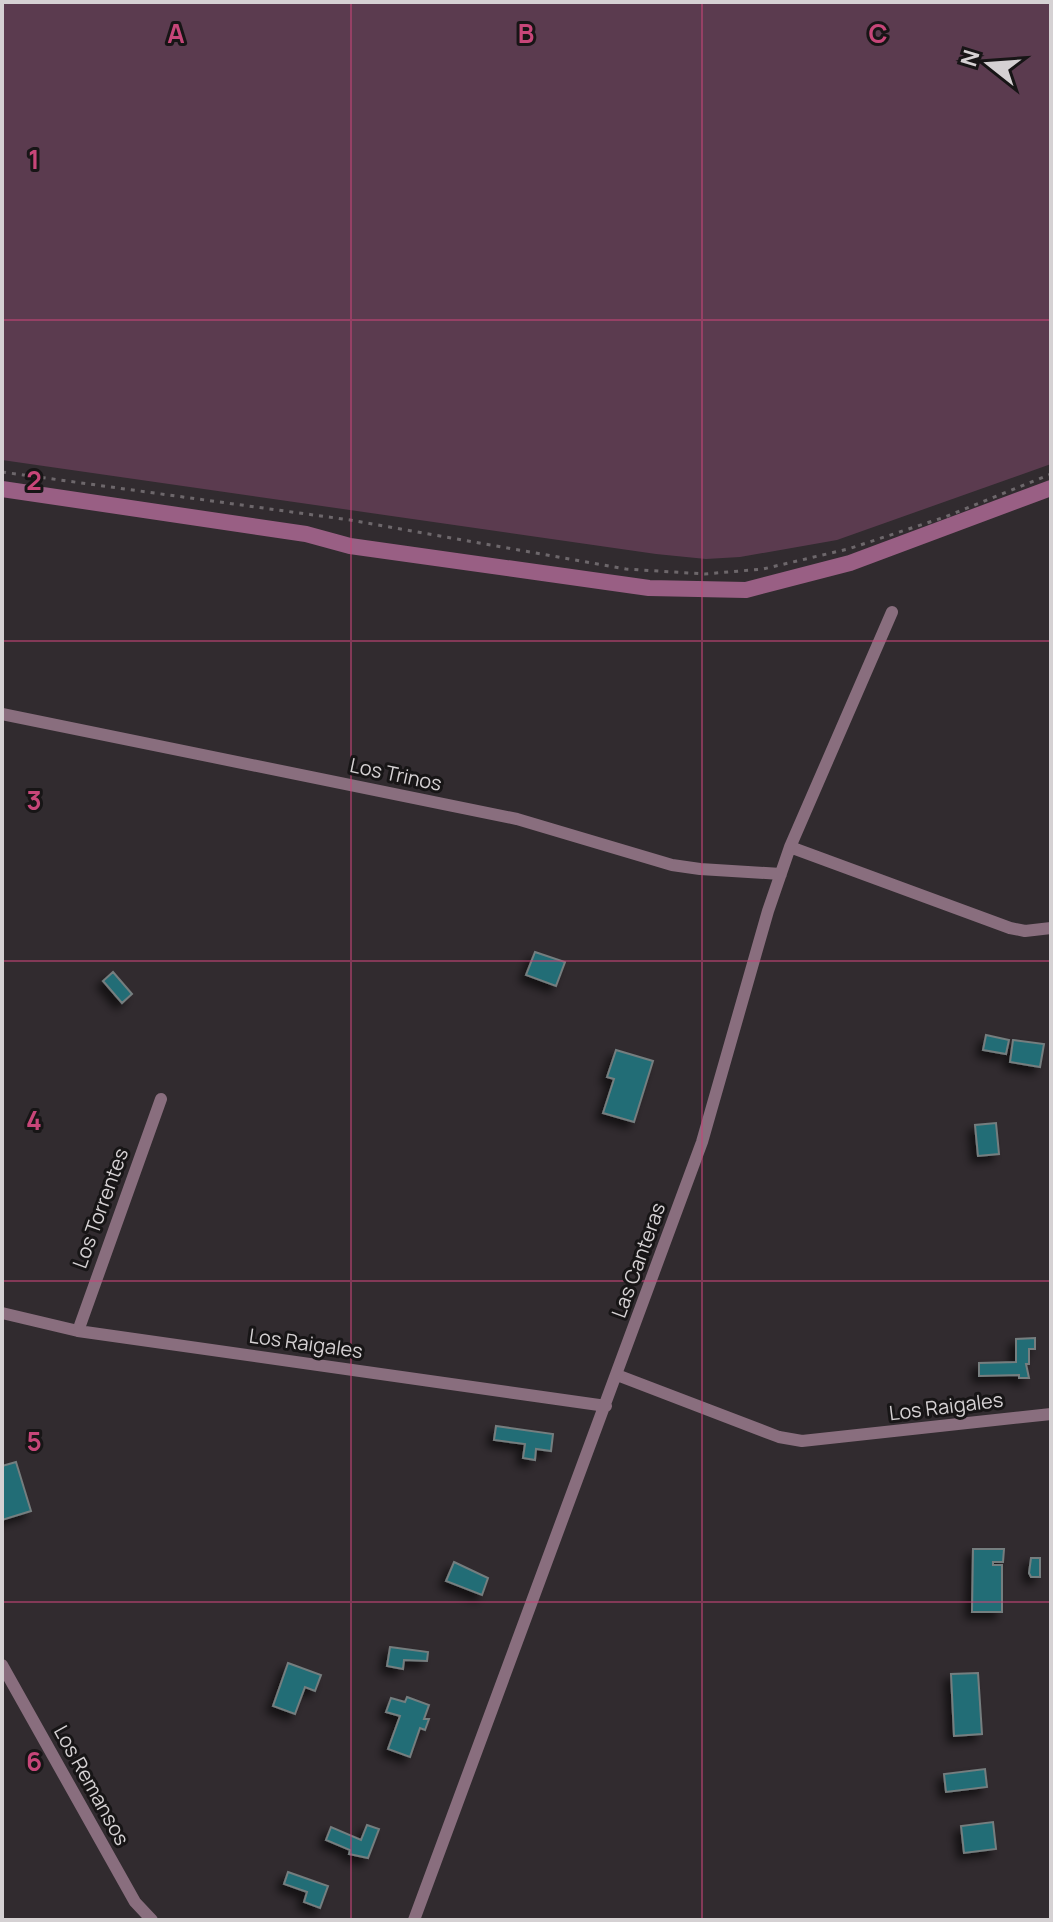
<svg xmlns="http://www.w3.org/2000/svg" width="1053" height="1922" font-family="Manrope,sans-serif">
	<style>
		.green { fill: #5b3b4f }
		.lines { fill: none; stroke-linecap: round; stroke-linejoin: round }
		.canal { stroke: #995f84; stroke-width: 16 }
		.building { fill: #226d76; stroke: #757e7f; stroke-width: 2; filter: url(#shadow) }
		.path { stroke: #6d676b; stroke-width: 3; stroke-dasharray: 4 6; stroke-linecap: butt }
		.street { stroke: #896e7e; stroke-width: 12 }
		.grid { fill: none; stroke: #c74679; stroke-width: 2; stroke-opacity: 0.55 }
		.labels { text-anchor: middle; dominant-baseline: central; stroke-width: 6; stroke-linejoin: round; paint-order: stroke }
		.street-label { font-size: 20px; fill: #d5d1d3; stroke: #171516 }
		.grid-label { font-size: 26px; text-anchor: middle; font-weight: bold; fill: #c74679; stroke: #171516; stroke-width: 6; stroke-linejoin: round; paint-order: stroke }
	</style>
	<defs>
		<filter id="shadow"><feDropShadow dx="-6" dy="6" stdDeviation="4" flood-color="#0009"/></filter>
	</defs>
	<rect width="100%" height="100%" fill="#312b2f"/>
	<!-- green -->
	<path class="green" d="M2,2H1051V464L837,540L740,557L706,559L656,554L2,460Z"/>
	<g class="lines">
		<!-- canal -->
		<path class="canal" d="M2,489L306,534L350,546L649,588L746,590L850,563L1051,488"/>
	</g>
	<!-- building -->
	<path class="building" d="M535,952L565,962L556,986L526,975Z
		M113,972L132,994L122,1003L103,981Z
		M986,1035L1009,1040L1006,1054L983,1050Z
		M1013,1040L1044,1044L1040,1067L1010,1062Z
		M616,1050L653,1061L634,1122L603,1113L614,1079L607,1077Z
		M996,1123L999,1154L978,1156L975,1125Z
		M1035,1338V1349H1029V1364H1026L1029,1378H1019V1375L979,1376V1363L1016,1362V1339Z
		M496,1426L553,1434L551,1451L536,1449L535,1460L523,1458L525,1444L494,1440Z
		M16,1462L31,1511L2,1520V1466Z
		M973,1549H1004L1003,1562H993V1565H1002V1612H972Z
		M1031,1558H1040V1577H1031L1029,1573Z
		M454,1562L488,1578L482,1595L446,1581Z
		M390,1647L428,1652L427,1661L404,1660L403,1669L387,1666Z
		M288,1663L321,1675L315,1691L305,1687L295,1714L273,1706Z
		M978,1673L982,1734L954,1736L951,1674Z
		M407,1697L429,1705L424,1719H429L425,1730L420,1728L410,1757L388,1749L400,1716L386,1712L391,1698L405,1702Z
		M985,1769L987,1787L946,1792L944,1774Z
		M993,1822L996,1849L964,1853L961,1826Z
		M367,1825L379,1829L368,1858L349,1854L350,1850L326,1840L331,1827L361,1840Z
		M288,1872L328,1886L320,1908L304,1902L307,1892L284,1884Z"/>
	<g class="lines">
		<!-- path -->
		<path class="path" d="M2,472L350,520L626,569L705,574L763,569L848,549L945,517L1051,474"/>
		<!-- street -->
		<path class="street" d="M2,714L517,819L672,865L700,869L781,874
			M790,847L1010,928L1025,931L1051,928
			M2,1313L78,1331L606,1406
			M78,1331L161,1099
			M617,1375L779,1437L802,1441L1051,1414
			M2,1665L135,1902L152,1920
			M414,1920L702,1142L768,911L790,847L892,612"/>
	</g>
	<!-- grid -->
	<path class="grid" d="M351,2V1920M702,2V1920M2,320H1051M2,641H1051M2,961H1051M2,1281H1051M2,1602H1051"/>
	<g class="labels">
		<!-- street labels -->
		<g class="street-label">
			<text transform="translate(396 774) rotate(12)">Los Trinos</text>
			<text transform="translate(100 1208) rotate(-70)">Los Torrentes</text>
			<text transform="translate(638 1260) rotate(-70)">Las Canteras</text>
			<text transform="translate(306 1343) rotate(8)">Los Raigales</text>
			<text transform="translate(946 1406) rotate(-7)">Los Raigales</text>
			<text transform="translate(92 1785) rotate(61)">Los Remansos</text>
		</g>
	</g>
	<g class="grid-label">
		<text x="176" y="43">A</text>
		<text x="526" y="43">B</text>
		<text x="878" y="43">C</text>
		<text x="34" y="169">1</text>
		<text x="34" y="490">2</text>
		<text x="34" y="810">3</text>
		<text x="34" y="1130">4</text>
		<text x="34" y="1451">5</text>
		<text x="34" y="1771">6</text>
	</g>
	<!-- border -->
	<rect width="1053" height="1922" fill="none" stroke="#d5d1d3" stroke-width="8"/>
	<!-- north arrow -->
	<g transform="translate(989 64) rotate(287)" stroke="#171516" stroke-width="6" paint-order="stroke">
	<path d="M0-6L14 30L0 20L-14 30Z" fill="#d5d1d3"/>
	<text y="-12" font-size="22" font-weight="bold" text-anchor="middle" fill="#d5d1d3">N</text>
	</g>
</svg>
